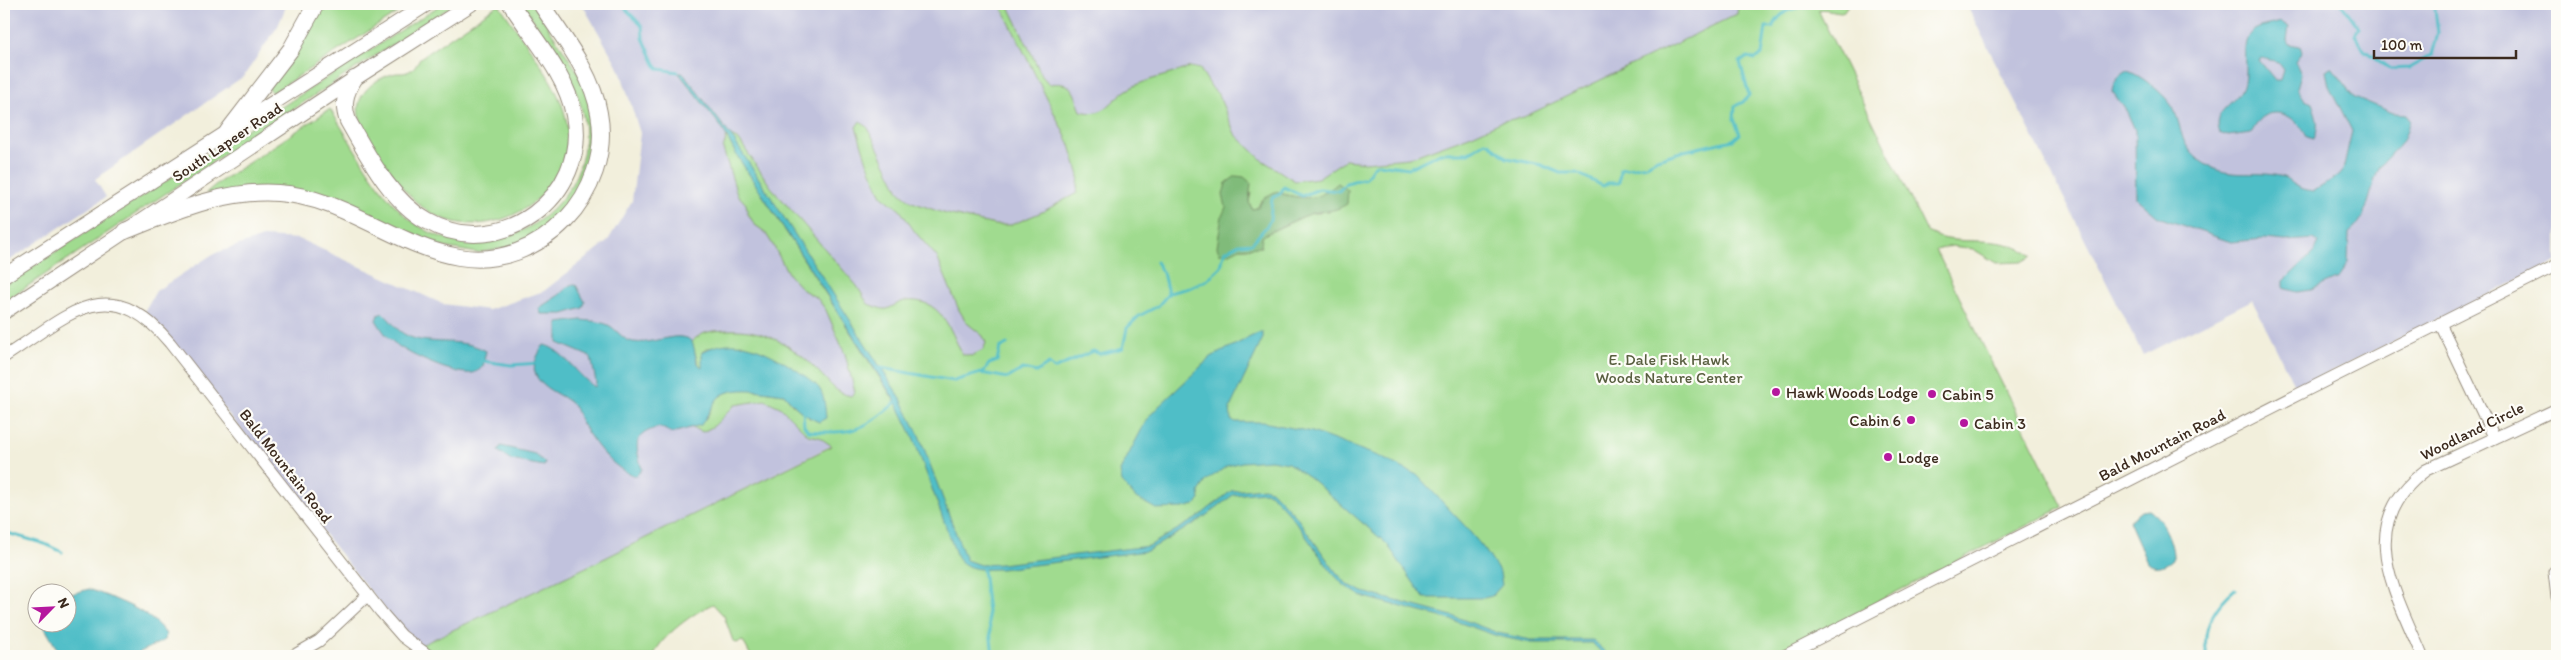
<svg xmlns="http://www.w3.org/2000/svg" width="2561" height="660" font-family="Itim,sans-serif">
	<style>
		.industrial { fill: #c1c2dd }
		.green { fill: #a0db8f; stroke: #6e8256; fill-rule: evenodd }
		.forest { fill: #80bb7a; stroke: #5e724c }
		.water { fill: #50bec7; stroke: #467472; fill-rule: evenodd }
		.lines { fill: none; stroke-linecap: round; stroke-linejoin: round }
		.stream { stroke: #50bec7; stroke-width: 3 }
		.minor-casing { stroke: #968c7d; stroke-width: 13 }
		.major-casing { stroke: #968c7d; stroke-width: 16 }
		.highway-casing { stroke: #968c7d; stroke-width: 18 }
		.minor { stroke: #fff; stroke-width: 11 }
		.major { stroke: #fff; stroke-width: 14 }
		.highway { stroke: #fff; stroke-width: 16 }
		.poi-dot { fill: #b5179e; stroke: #fdfcf7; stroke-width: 2 }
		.labels { text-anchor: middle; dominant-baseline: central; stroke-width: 4.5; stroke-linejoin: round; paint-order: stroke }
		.street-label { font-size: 16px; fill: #3b2a1e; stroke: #fdfcf7 }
		.park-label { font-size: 16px; fill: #595f40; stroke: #fdfcf7 }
		.poi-label { font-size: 16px; fill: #3b2a1e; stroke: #fdfcf7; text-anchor: start }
	</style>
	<rect width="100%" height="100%" fill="#fdfcf7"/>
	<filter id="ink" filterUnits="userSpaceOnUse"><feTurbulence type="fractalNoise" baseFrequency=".02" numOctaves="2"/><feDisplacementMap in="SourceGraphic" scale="10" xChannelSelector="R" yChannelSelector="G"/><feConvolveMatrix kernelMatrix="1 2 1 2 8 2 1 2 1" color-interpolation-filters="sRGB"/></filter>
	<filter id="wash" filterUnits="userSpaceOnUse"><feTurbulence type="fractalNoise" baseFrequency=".0096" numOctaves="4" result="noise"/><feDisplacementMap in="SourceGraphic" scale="20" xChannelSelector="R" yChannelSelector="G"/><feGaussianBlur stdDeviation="1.12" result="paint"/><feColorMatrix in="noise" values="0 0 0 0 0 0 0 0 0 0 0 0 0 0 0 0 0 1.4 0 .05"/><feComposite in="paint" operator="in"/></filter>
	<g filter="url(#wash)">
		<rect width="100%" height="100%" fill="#f2efdc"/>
		<!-- industrial -->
		<path class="industrial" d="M4,4H287L278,26L244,76L95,179L106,197L4,264Z
			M582,4H1758L1529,115L973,375L597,562L419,646L398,626L150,316L144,312L156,291L213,254L263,237L299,239L443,304L489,310L544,291L607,242L632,201L640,133L620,70Z
			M1966,4H2557V261L2296,389L2252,300L2143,355Z"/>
		<!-- green -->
		<path class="green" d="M323,4H411L272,93L268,87Z
			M442,4H455L238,145L4,302V285Z
			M499,4C520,37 563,87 567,125C576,198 487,249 428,211C398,192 381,153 362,124C350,101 369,81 392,74C397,72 403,74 407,72C414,70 417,63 420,58Z
			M523,4H533L576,69L590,98L595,143L583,186L557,221L521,245L477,253L437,246L351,206L206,193L215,185L330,109C354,146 380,199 416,224C490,276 596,209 584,121C578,78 545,39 523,4Z
			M1000,4H1008L1042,76L1049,84C1075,81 1073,92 1081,111C1105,118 1110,101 1127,90C1146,78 1170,76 1190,67L1200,69L1212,88L1218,94L1235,134L1262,160L1295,181L1318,178L1345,160L1365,162L1409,158L1472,135L1503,121L1524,117L1737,14L1738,4H1849L1843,12C1833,12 1826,8 1818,10L1927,232C1959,250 1998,230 2032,256L2021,262L1996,263L1973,249L1952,246L1936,250L2063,507L1771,656H751L743,641L736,643L733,641L724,616L713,604C696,611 658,638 654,656H437L419,646L597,562L832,446L819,437L808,435L780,407L765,400L735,405L714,426L703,432L692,428C712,421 708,406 719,397C737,383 764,392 784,394L792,404L811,419L742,344L708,348L702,352L703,367H700L691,342C703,331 711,331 727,330C765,328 792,345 818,371C830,383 835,393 851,396L855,392L845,354L826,310L817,298L803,290L789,275L773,245L765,232L755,225L748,214L746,204L737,194L723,149L727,136L736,154L901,411L906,409L729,135L739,140L771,187L857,286L868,304C874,306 882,310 887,309C893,307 898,302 905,301C941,297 950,329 962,354L971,356L983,350L986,343L983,336L967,323L959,310L937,257L915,232L900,210L882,196L867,162L856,127L860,121L868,128L899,191L912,202L943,213L995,225H1011L1042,212L1077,193L1079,176L1070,145ZM1339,183L1320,213H1311L1266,234L1247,248H1240L1219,236C1226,205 1223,209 1251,193L1249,202L1252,209L1257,208L1261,201L1275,192C1303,199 1315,203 1339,183Z"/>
		<!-- forest -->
		<path class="forest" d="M1236,176L1244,177L1251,183L1249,202L1252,209L1257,208L1265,197L1275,192C1303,199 1315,203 1338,183L1348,190L1347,204C1331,214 1325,209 1310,214C1296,219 1279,228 1266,234L1262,237L1261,247L1240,248L1228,254L1219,253L1217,247L1222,216L1226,207L1223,195L1226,183Z"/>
		<!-- water -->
		<path class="water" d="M2281,22L2289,27L2287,40L2289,44L2300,46L2302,52L2295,61L2301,74L2297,88L2305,100L2312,103C2317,118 2320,124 2314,139L2307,137C2300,122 2281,105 2263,117C2258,120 2254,129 2251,133L2228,136L2219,133C2211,113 2231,106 2240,92C2251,74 2239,51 2249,35C2255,26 2271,25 2281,22ZM2262,58L2278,62L2284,70L2281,80H2275L2259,60Z
			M2332,67L2355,97L2393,113L2406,114L2410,119C2408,126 2405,139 2400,145C2393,154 2383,158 2378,171C2369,192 2369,218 2349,233L2348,262L2338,278L2311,290L2297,292L2284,288V281L2315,251L2319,243L2314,239L2286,241L2263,239L2231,242L2158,217L2136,198L2135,130L2127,112L2112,91C2113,81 2119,75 2127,71C2142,75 2170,98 2175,112C2183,133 2180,143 2198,159C2227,183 2253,168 2283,177C2288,178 2291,183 2295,185C2301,189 2307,190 2313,191L2338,176L2343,170L2352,131L2329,86L2326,70Z
			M678,72L684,74L734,140L901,399L919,435L966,560L980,565L1001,564L1149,546L1197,518L1231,491L1264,488L1271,490L1295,515L1336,572L1347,584L1363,592L1456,617L1498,633L1531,640H1593L1609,656H1605L1592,643H1531L1497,636L1455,621L1361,596L1345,586L1333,574L1292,517L1270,493L1264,492L1233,495L1199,521L1147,551L1001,569C985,569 968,572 957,557L913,437L896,402L736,154L722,128Z
			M570,285H576L585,302L583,308L563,314H541L539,308L559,295Z
			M383,313C391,320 397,331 406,335C427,347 460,336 486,351L483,366C478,372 473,374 466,373C448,372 406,354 392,341C385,335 381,328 376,320L378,315Z
			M581,320C590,321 600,321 608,325C617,329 622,340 633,342C649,345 673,333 687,338C698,342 692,362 702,367V352C735,333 767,351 795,369C802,374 813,381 819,388C825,397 825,408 826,418L819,422C804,416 794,406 784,394C767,392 732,384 718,398C713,404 706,418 701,425L672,433L660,427C632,434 635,445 642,469L636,476C613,470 593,442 581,422C578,417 577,409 573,405C561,393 541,390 535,373C532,365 539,351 544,345C563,349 578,377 595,387L596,382L591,357L558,343V323Z
			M1260,332H1263V338L1230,408L1231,420L1235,422H1263L1312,432L1378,456L1417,475L1465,526L1485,550L1500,573L1502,585L1492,596L1484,598H1424L1387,544L1309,477L1288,463L1271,460L1242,462L1227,466L1206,481L1199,492L1200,500L1195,505L1183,508L1156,509L1136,498L1122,482L1120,471L1147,419L1156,409L1211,357Z
			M501,446L535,454L545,463L544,466L511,460L498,451Z
			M2149,510C2163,518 2174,544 2173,559C2165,566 2155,570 2147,562L2129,521L2141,511Z
			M89,589C116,600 148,609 166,634L165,640L132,656H61L42,623L68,622V595Z"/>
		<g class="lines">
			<!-- stream -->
			<path class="stream" d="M621,4L642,26L643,38L656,66L659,69L678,72
				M2342,4L2359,28L2355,34L2364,50L2390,69L2409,68L2432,55L2438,33L2435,10
				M1156,262L1163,273L1168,293
				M483,361L511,365L539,363
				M881,368L954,381L981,373L1008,378L1023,369L1036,372L1049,364L1054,369L1093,351L1100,354L1123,348L1127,328L1139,316L1158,306L1169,293L1189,288L1207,280L1221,267L1223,257L1226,251L1239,244L1252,243L1266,227L1270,220L1272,198L1280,194L1284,187L1302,196L1319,189L1339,191L1346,183L1366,178L1373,167L1378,164L1409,168L1440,153H1469L1485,142L1489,143L1507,158L1541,165L1560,173H1577L1603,186L1608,183H1619L1620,169L1647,165L1657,159L1684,151L1733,140L1740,134L1734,119L1735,106L1743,102L1749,95L1740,62L1748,57L1755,59L1762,55L1766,27H1773C1784,5 1796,10 1816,4
				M982,374L989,364L997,361L1000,348L1007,344
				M803,411L804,426L808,431C851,434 863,432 896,402
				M4,532L45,544L62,552
				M983,569L993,656
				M2207,656C2201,628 2214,607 2235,589"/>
		</g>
	</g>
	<g filter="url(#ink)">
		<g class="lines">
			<defs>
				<path id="minor" d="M2440,323L2494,437
					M4,357C68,316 108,269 170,343L381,612L402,636L429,656
					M2554,572L2557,597
					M293,656L319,641L368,595
					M1784,656L2301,393L2557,265
					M2422,656C2395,590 2353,525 2426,470L2557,409"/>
				<path id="major" d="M4,276L427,4
					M4,312L354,79L471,4"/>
				<path id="highway" d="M354,79C345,93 342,105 348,121C368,156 391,201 427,221C500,263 590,196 574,115C567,75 533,38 511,4
					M228,131L291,49L316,4
					M125,231C173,212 225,189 278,193C344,197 395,246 459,257C540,271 614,193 599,113C592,72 563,38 541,4"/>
			</defs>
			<!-- minor casing -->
			<use href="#minor" class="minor-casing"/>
			<!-- major casing -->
			<use href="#major" class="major-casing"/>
			<!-- highway casing -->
			<use href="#highway" class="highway-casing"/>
			<!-- minor -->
			<use href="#minor" class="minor"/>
			<!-- major -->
			<use href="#major" class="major"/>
			<!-- highway -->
			<use href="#highway" class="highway"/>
		</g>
	</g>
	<!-- markers -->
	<g class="poi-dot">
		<circle cx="1776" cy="392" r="5"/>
		<circle cx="1932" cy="394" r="5"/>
		<circle cx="1911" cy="420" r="5"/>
		<circle cx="1964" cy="423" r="5"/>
		<circle cx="1888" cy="457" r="5"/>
	</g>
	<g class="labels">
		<!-- street labels -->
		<g class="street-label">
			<text transform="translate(227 142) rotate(-34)">South Lapeer Road</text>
			<text transform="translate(2472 431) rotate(-26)">Woodland Circle</text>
			<text transform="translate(2162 445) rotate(-27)">Bald Mountain Road</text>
			<text transform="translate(286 466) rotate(52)">Bald Mountain Road</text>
		</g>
		<!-- park labels -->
		<g class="park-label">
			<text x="1669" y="359">E. Dale Fisk Hawk<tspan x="1669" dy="18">Woods Nature Center</tspan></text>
		</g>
		<!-- poi labels -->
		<g class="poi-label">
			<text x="1786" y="392">Hawk Woods Lodge</text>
			<text x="1942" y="394">Cabin 5</text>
			<text x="1901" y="420" text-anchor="end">Cabin 6</text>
			<text x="1974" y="423">Cabin 3</text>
			<text x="1898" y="457">Lodge</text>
		</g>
	</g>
	<!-- margin -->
	<rect width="2561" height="660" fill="none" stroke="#fdfcf7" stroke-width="20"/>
	<!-- north arrow -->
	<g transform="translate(52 608) rotate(66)"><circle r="24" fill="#fdfcf7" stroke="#afa8a0"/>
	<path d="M0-4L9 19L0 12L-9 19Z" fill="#b5179e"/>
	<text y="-8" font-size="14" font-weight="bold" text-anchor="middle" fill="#3b2a1e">N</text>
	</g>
	<!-- scale -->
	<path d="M2374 50v8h142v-8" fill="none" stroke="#3b2a1e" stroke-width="2.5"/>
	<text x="2381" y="50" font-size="15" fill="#3b2a1e" stroke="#fdfcf7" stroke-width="4" paint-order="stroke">100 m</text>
</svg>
